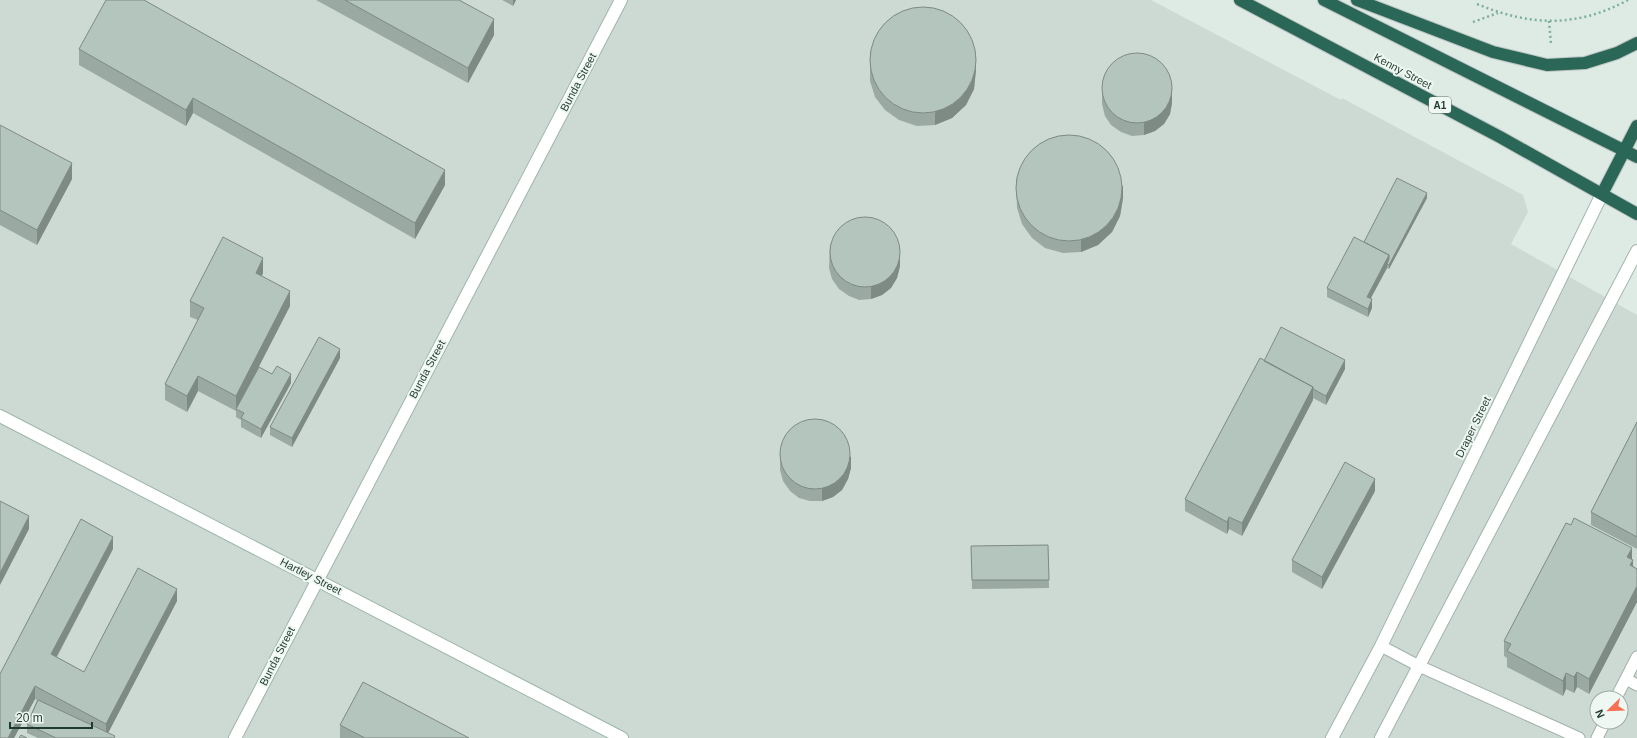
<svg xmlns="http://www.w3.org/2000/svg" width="1637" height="738" font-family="Arial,sans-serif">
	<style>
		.built { fill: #cddad3; fill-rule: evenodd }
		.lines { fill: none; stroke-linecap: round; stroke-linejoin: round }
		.lane-casing { stroke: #a1b2ab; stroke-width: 13 }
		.secondary-casing { stroke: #9db6ac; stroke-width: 14 }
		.highway-casing { stroke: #bcc4c2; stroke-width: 14 }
		.path { stroke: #7eaf9d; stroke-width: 2.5; stroke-dasharray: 2 3; stroke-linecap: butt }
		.lane { stroke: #fff; stroke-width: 11 }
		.secondary { stroke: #fff; stroke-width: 12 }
		.highway { stroke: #2a6757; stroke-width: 12 }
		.wall { fill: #9ba9a3 }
		.shaded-wall { fill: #7e8a84 }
		.building { fill: #b4c5bd; stroke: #7e8a84 }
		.labels { text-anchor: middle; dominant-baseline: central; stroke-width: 4; stroke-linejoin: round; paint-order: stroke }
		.shield { fill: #eff7f2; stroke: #5d736c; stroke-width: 1 }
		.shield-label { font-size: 10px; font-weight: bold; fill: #1f3a32 }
		.street-label { font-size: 11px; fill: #1f3a32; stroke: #eff7f2 }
	</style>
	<rect width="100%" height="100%" fill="#deeae4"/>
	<!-- built -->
	<path class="built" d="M0,0H1151L1341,100L1342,98L1523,195L1528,212L1511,244L1637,315V738H0ZM1597,698H1621V722H1597Z"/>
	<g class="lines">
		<defs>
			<path id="lane" d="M1381,646L1419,666L1579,738
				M1626,679L1637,685
				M1616,698L1637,657
				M1597,738L1605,722"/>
			<path id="secondary" d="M0,416L622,738
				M235,738L621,0
				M1332,738L1381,646L1602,194
				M1381,738L1637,251"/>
			<path id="highway" d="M1240,0L1500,137L1637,214
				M1324,0L1637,157
				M1357,0L1493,52L1547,65L1585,63L1617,53L1637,43
				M1602,194L1637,126"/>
		</defs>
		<!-- lane casing -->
		<use href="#lane" class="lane-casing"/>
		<!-- secondary casing -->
		<use href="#secondary" class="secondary-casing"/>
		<!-- highway casing -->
		<use href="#highway" class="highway-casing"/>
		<!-- path -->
		<path class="path" d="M1477,4C1530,26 1576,28 1628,0
			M1549,21L1551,44
			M1473,22L1498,13"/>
		<!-- lane -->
		<use href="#lane" class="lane"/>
		<!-- secondary -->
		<use href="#secondary" class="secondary"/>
		<!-- highway -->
		<use href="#highway" class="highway"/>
	</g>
	<!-- wall -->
	<path class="wall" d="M316,0H459L494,35L468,83Z
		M502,0H516L513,6Z
		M79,49L445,185L415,239L193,113L186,126L79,65Z
		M870,52L976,70L974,89L966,105L952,118L935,125L917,126L899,120L885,110L875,97L870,81Z
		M1102,92L1172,103L1170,114L1164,124L1155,131L1144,135L1132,136L1121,132L1111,125L1105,116L1102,104Z
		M0,125L72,179L37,245L0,225Z
		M1016,179L1123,198L1120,216L1112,232L1098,245L1081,252L1063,253L1045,248L1032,238L1022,224L1017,208Z
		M1427,198L1389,269L1387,268L1371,298L1372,308L1368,317L1327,297V288Z
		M830,244L900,266L897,278L891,288L882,295L871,299L859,300L849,296L839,289L832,279L829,268Z
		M263,273L262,276L290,306L253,378L272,374L291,383L261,438L241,427V420L236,417V411L198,391L187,412L165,400V384L198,320L190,317V301Z
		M340,358L292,447L270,435V427Z
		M1264,361L1345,369L1326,405L1313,398V400L1242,536L1229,529L1227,534L1185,511V499Z
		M1637,422V549L1591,525V512Z
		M780,457L851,468L848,479L842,490L833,497L822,501H810L799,498L790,491L783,481L780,470Z
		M1375,491L1322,589L1292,572V560Z
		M1048,545L1049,588L972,589L971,546Z
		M113,549L57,657L84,672L177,601L108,733L115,738H38L27,733V724L37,700L35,699L14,738H0Z
		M1632,559L1633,566L1637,569V602L1589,694L1577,687L1574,693L1566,689L1563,696L1507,667V658L1504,656V641Z
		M340,725L469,738H340Z"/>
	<!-- shaded-wall -->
	<path class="shaded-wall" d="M513,0H516L513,6Z
		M494,19V35L468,83V68Z
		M976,58V70L974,89L966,105L952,118L935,125V113Z
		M1172,90V103L1170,114L1164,124L1155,131L1144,135V123Z
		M193,98V113L186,126V110Z
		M72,163V179L37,245V230Z
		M445,170V185L415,239V223Z
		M1123,185V198L1120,216L1112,232L1098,245L1081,252V240Z
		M1427,193V198L1389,269V265Z
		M900,254V266L897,278L891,288L882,295L871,299V287Z
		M1389,255V264H1387V268L1367,305V297Z
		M263,258V273L256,288V273Z
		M290,291V306L237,409H236V411V396Z
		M1372,299V308L1368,317V309Z
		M340,349V358L292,447V438Z
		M1345,360V369L1326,405V396Z
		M291,374V383L261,438V429Z
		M198,376V391L187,412V396Z
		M1313,387V400L1242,536V523Z
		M851,456V468L848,479L842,490L833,497L822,501V488Z
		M1375,479V491L1322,589V577Z
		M29,516V529L0,585V573Z
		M1229,517V529L1227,534V522Z
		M113,537V549L51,667V654Z
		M1632,548V562L1633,560V575L1627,557Z
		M1637,586V602L1589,694V679Z
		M177,589V601L106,737V724Z
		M1577,672V687L1574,693V677Z
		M1566,673V689L1563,696V681Z
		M35,686V699L14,738H8Z"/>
	<!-- building -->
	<path class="building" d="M106,0H144L445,170L415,223L193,98L186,110L79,49Z
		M345,0H459L494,19L468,68Z
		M870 60a53 53 0 1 1 106 0a53 53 0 1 1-106 0Z
		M1102 88a35 35 0 1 1 70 0a35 35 0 1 1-70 0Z
		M0,125L72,163L37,230L0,210Z
		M1016 188a53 53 0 1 1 106 0a53 53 0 1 1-106 0Z
		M1397,178L1427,193L1389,265L1387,264L1389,259V255L1364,242Z
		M830 252a35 35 0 1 1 70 0a35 35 0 1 1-70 0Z
		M223,237L263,258L256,273L290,291L236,396L198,376L187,396L165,384L204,308L190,301Z
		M1354,237L1389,255L1367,297L1372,299L1368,309L1327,288Z
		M1281,327L1345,360L1326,396L1313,389V387L1264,361Z
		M319,337L340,349L292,438L270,427Z
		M1260,358L1313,387L1242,523L1229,517L1227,522L1185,499Z
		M277,366L291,374L261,429L241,418L244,413L236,409L259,367L272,374Z
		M780 454a35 35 0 1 1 70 0a35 35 0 1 1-70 0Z
		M1637,422V537L1591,512Z
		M1345,462L1375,479L1322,577L1292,560Z
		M0,501L29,516L0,573Z
		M1574,518L1632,548L1627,557L1633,560L1630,565L1637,569V586L1589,679L1577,672L1574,677L1566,673L1563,681L1507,651L1511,644L1504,641L1566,523L1571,525Z
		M81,519L113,537L51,654L84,672L138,568L177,589L106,724L35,686L8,738H0V674Z
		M1048,545L1049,580H972L971,546Z
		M363,682L469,738H365L340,725Z
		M38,700L115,736L114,738H56L27,724Z
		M21,735L27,738H19Z"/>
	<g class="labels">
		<!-- shield labels -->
		<rect class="shield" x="1429" y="97" width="22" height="16" rx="3"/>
		<g class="shield-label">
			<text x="1440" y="105">A1</text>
		</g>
		<!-- street labels -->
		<g class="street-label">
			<text transform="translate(1403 71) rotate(28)">Kenny Street</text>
			<text transform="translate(578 82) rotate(-62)">Bunda Street</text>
			<text transform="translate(427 369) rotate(-62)">Bunda Street</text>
			<text transform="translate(1473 427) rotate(-64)">Draper Street</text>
			<text transform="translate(311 576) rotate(27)">Hartley Street</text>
			<text transform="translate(277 656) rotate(-63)">Bunda Street</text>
		</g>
	</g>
	<!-- north arrow -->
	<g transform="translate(1609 710) rotate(247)"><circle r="19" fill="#eff7f2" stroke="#9caba5"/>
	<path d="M0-3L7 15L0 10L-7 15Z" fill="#f67151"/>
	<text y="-6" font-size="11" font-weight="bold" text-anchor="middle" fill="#1f3a32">N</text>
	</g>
	<!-- scale -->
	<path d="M10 722v6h82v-6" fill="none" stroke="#1f3a32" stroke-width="2"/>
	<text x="16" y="722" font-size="12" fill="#1f3a32" stroke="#eff7f2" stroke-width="3" paint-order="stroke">20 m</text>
</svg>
